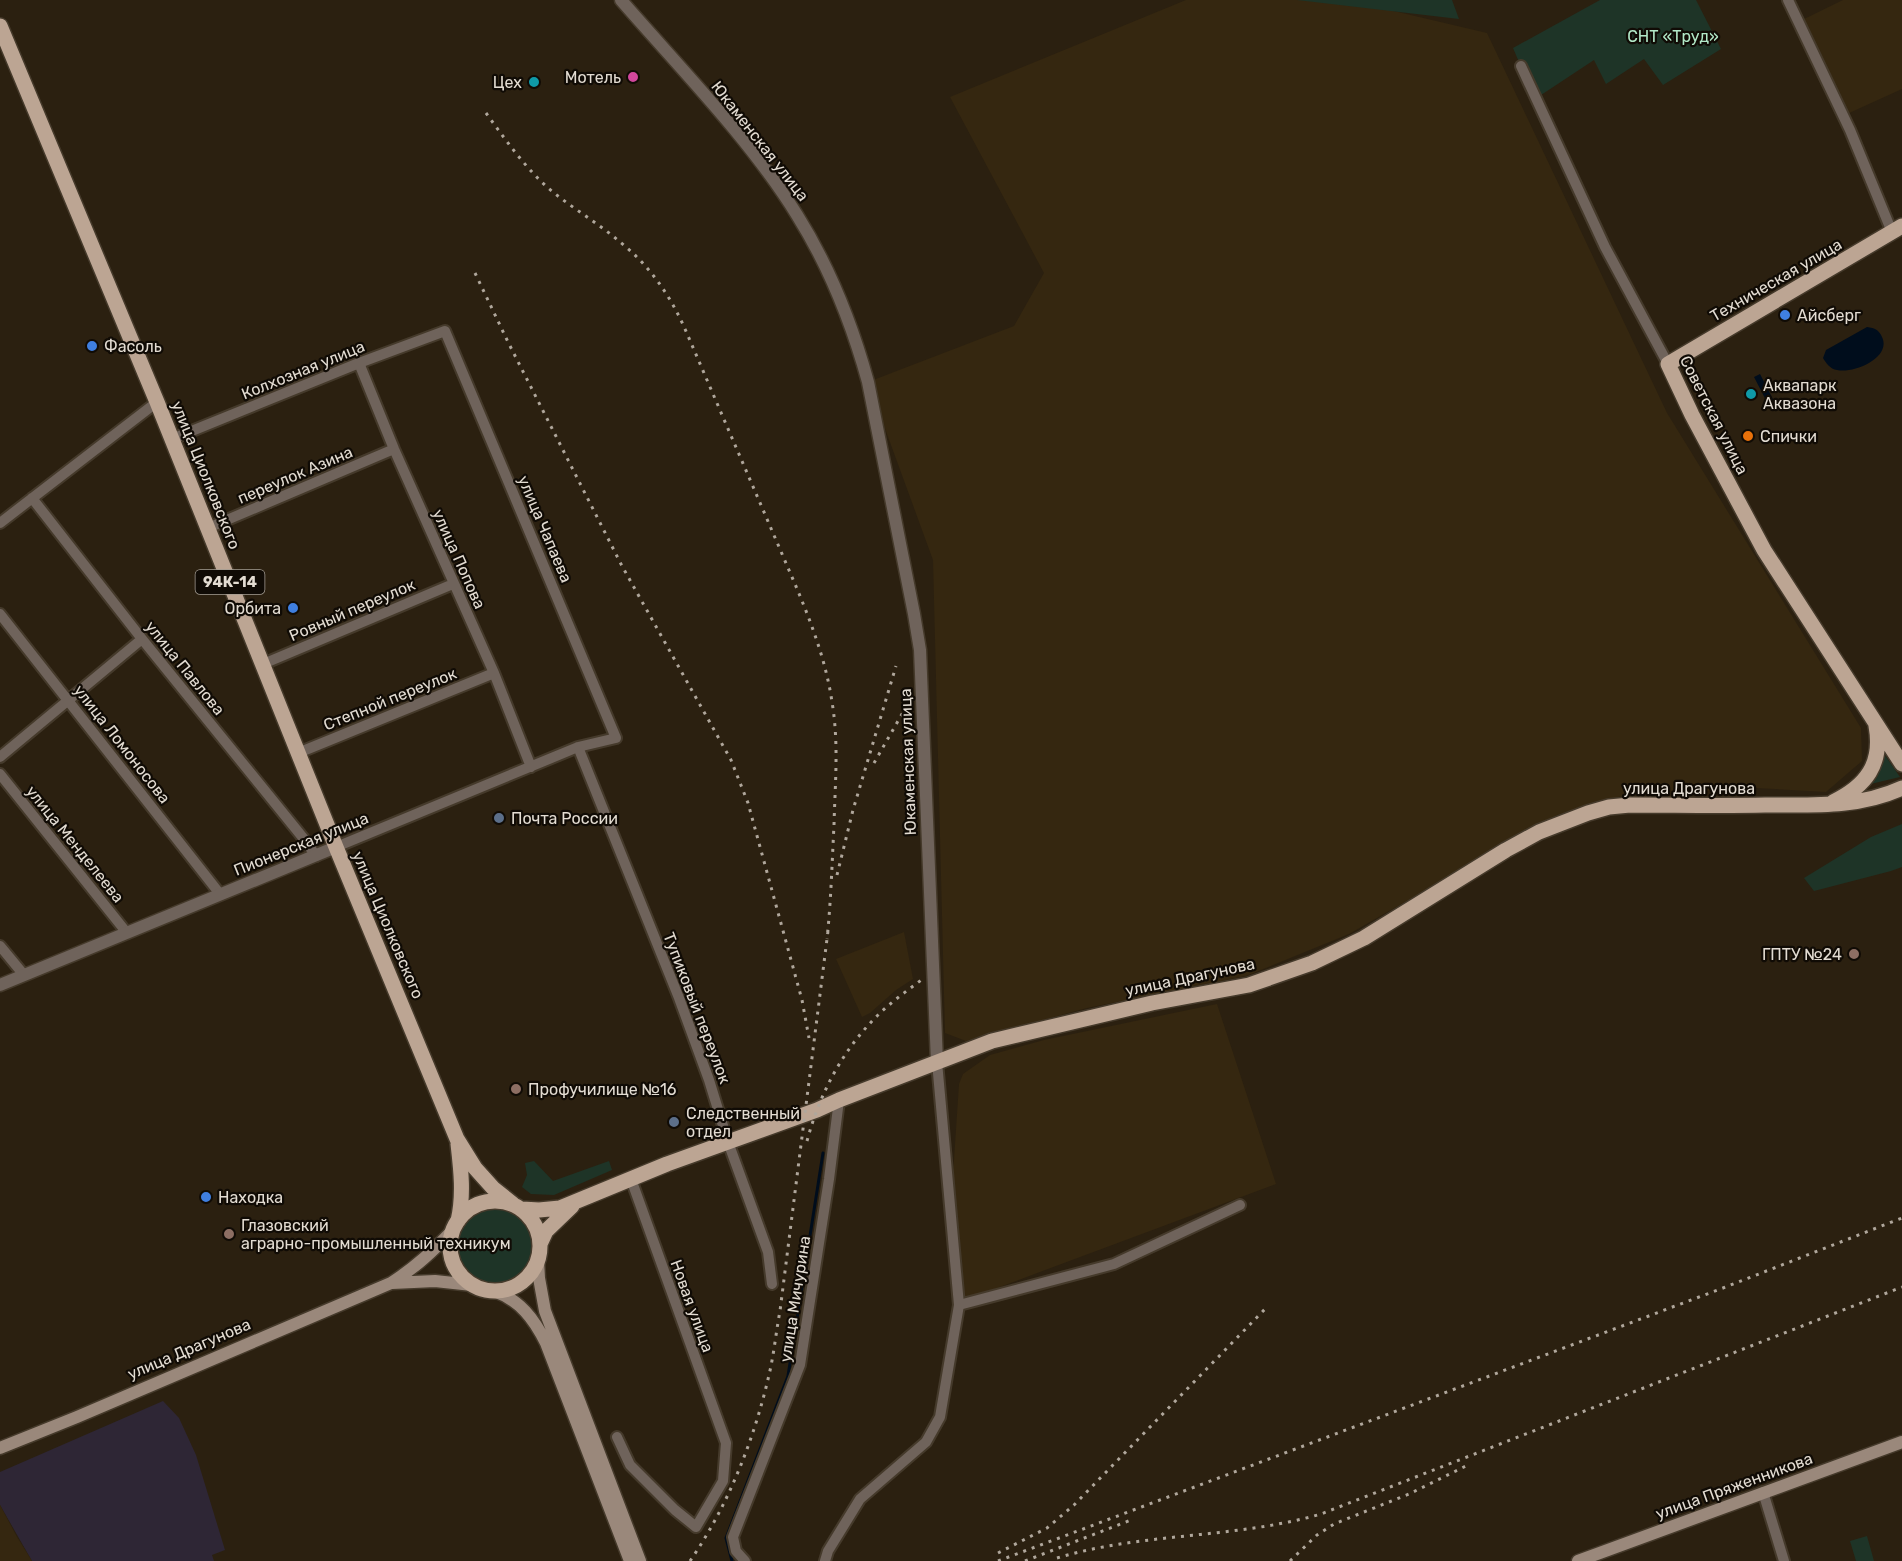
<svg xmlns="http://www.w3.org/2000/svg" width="1902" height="1561" font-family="Rubik,sans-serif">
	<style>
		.commercial { fill: #2e2635 }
		.built { fill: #352710 }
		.green { fill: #1e3427 }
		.water { fill: #000d1c }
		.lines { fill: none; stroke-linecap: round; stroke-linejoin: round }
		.stream { stroke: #000d1c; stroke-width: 3 }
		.minor-casing { stroke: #453a2b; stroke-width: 14 }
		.tertiary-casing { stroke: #453a2b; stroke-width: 15 }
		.secondary-casing { stroke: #453a2b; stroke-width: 15 }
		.primary-casing { stroke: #453a2b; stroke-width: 18 }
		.minor { stroke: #6f635b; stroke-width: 10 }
		.tertiary { stroke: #6f635b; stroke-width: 12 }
		.secondary { stroke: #9a887b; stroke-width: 12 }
		.primary { stroke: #bca593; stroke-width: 15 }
		.rail { stroke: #b0a79c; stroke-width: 3; stroke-dasharray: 3 6; stroke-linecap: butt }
		.hotel-dot { fill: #d1479c; stroke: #100b05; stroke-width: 2 }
		.culture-dot { fill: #0f9aa8; stroke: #100b05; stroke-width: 2 }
		.shop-dot { fill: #3f7fe0; stroke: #100b05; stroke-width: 2 }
		.food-dot { fill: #e8710a; stroke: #100b05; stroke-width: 2 }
		.service-dot { fill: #5c6f8a; stroke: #100b05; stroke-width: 2 }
		.education-dot { fill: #8d6e63; stroke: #100b05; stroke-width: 2 }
		.labels { text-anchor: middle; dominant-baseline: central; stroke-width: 4.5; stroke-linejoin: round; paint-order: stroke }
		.shield { fill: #100b05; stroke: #a49d94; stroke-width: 1.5 }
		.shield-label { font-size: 15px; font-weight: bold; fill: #e3dcd2 }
		.park-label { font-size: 16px; fill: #b2e9c8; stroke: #100b05 }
		.poi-label { font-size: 16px; fill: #e3dcd2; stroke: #100b05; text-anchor: start }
		.street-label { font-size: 16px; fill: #e3dcd2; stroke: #100b05 }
	</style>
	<rect width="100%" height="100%" fill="#2b2010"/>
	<!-- commercial -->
	<path class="commercial" d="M163,1401L179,1418L196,1455L225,1550L212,1555L214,1561H32L0,1505V1472Z"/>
	<!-- built -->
	<path class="built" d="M1186,0H1347L1487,33L1667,413L1861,728L1862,761L1826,792L1756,788L1622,796L1557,815L1349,934L1246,976L1087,1008L966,1041L945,1033L933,560L868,382L1014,326L1044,273L950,97Z
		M1843,0H1902V89L1847,114L1802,20Z
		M904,932L913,979L896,990L870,1013L862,1017L836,959Z
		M1217,1004L1276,1184L962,1301L953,1175L959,1084L963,1074L990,1055L1044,1040Z
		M0,1505L17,1537L32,1561H0Z"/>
	<!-- green -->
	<path class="green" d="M1297,0H1452L1459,19Z
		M1600,0H1696L1721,49L1663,85L1644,59L1606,84L1594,60L1535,99L1513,48Z
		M1882,751L1900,777L1862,786Z
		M1902,824V867L1891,871L1814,891L1804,878L1871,837Z
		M534,1161L553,1181L609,1161L612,1170L554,1195L531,1194L522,1187L527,1175L525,1163Z
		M456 1247a39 39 0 1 1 78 0a39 39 0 1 1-78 0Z
		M1867,1536L1874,1561H1856L1850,1541Z"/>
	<!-- water -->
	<path class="water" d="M1867,327C1875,328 1879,330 1882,337C1892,358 1853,374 1837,370C1830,369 1826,363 1823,358L1826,350Z
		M1760,374L1776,405L1770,408L1754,377Z"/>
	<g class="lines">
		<!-- stream -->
		<path class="stream" d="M732,1561L726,1538L788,1376L823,1153"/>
		<defs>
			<path id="minor" d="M1788,0L1850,130L1892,232
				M1521,66L1605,247L1668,364
				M359,363L394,449L494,673L531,767
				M172,439L359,363L445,331L616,738L578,747L336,847
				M32,498L142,639L304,839L316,856
				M0,523L157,402
				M208,528L394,449
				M0,614L220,894
				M263,664L453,584
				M578,747L679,998L709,1080L728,1142L768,1252L772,1284
				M298,753L494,673
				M0,757L142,639
				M0,774L127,933
				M0,946L24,975
				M959,1305L1114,1264L1240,1205
				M617,1437L630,1465L675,1510L696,1527L723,1481L726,1443L631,1179
				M1763,1492L1784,1561
				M745,1561L736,1551L733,1537L800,1365L829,1179L839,1100
				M825,1561L828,1551L860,1499L926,1442L940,1417L959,1305L937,1062"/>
			<path id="tertiary" d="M621,0C680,68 750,139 797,215C829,266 852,324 868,382L914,614L920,650L937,1062
				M0,985L336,847"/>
			<path id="secondary" d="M538,1260L539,1278L545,1311L640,1561
				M392,1283L435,1281L472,1285
				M494,1291C520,1300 534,1319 546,1343L630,1561
				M0,1448L77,1417L391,1283C416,1267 433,1251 453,1230
				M1578,1561L1902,1442"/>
			<path id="primary" d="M0,26L157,402L336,847L457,1139L475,1168L493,1188L513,1204
				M1902,226L1668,364L1692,415L1764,550L1902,764
				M1833,802C1866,786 1883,764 1876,726
				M450 1246a45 45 0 1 1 90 0a45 45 0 1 1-90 0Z
				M522,1209L539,1210L560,1208L667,1164L817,1110L839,1100L992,1041L1152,1003L1249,985L1312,963L1364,938L1506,850L1539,832L1588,813L1609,807L1630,805C1675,805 1720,806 1765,805C1812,805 1859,808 1902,788
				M458,1221C464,1195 461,1170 458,1144
				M540,1244L546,1231L572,1206"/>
		</defs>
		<!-- minor casing -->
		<use href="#minor" class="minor-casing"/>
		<!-- tertiary casing -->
		<use href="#tertiary" class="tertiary-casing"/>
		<!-- secondary casing -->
		<use href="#secondary" class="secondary-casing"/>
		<!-- primary casing -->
		<use href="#primary" class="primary-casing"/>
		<!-- minor -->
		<use href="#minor" class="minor"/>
		<!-- tertiary -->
		<use href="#tertiary" class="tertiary"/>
		<!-- secondary -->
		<use href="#secondary" class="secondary"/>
		<!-- primary -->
		<use href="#primary" class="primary"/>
		<!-- rail -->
		<path class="rail" d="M486,113C505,139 523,165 547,187C570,207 597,222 620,242C649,265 670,295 685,329L795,584C811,622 826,661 832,702C839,743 835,784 834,825C832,863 831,901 827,939
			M475,273L508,342L622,566L731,760L748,803L802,1000L809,1038
			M874,763L910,700
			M837,875L853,810L896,666
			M807,1141C820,1093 842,1051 877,1016C891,1002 908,990 924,978
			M998,1553L1047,1528L1074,1505L1266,1308
			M1057,1558C1143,1532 1235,1539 1321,1514L1902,1287
			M690,1561C728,1506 754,1440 769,1375C774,1354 776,1332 780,1311L828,931
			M998,1561L1723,1288L1902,1218
			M1025,1561L1131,1520
			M1290,1561L1317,1535L1334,1524L1409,1494L1466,1466"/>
	</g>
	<!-- markers -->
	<circle class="hotel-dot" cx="633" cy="77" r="6"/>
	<g class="culture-dot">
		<circle cx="534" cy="82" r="6"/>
		<circle cx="1751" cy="394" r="6"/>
	</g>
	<g class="shop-dot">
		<circle cx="1785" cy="315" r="6"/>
		<circle cx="92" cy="346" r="6"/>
		<circle cx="293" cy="608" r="6"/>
		<circle cx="206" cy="1197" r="6"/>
	</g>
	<circle class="food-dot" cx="1748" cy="436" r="6"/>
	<g class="service-dot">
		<circle cx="499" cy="818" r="6"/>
		<circle cx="674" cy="1122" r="6"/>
	</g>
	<g class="education-dot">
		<circle cx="1854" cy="954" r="6"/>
		<circle cx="516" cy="1089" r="6"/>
		<circle cx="229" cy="1234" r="6"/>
	</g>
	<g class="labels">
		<!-- shield labels -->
		<rect class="shield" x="195.5" y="570" width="69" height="24" rx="4.5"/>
		<g class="shield-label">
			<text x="230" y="582">94К-14</text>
		</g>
		<!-- park labels -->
		<g class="park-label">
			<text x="1673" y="36">СНТ «Труд»</text>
		</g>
		<!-- poi labels -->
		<g class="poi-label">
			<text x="621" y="77" text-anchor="end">Мотель</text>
			<text x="522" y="82" text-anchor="end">Цех</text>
			<text x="1797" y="315">Айсберг</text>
			<text x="104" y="346">Фасоль</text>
			<text x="1763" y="385">Аквапарк<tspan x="1763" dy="18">Аквазона</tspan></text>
			<text x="1760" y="436">Спички</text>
			<text x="281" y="608" text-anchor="end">Орбита</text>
			<text x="511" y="818">Почта России</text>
			<text x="1842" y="954" text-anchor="end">ГПТУ №24</text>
			<text x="528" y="1089">Профучилище №16</text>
			<text x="686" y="1113">Следственный<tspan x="686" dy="18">отдел</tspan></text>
			<text x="218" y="1197">Находка</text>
			<text x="241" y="1225">Глазовский<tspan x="241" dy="18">аграрно-промышленный техникум</tspan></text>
		</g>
		<!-- street labels -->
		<g class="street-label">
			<text transform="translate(760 141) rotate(52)">Юкаменская улица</text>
			<text transform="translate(1776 280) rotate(-30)">Техническая улица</text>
			<text transform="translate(303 370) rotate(-22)">Колхозная улица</text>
			<text transform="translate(1714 415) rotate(63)">Советская улица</text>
			<text transform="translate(206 475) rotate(68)">улица Циолковского</text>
			<text transform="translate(295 475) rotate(-23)">переулок Азина</text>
			<text transform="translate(545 529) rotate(67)">улица Чапаева</text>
			<text transform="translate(459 559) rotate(66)">улица Попова</text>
			<text transform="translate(352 610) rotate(-23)">Ровный переулок</text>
			<text transform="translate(185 668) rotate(51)">улица Павлова</text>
			<text transform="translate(390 699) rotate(-22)">Степной переулок</text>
			<text transform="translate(122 744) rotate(52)">улица Ломоносова</text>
			<text transform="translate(908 762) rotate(-92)">Юкаменская улица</text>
			<text x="1689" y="788">улица Драгунова</text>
			<text transform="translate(75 844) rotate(51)">улица Менделеева</text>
			<text transform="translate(301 844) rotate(-22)">Пионерская улица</text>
			<text transform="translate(388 925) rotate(67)">улица Циолковского</text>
			<text transform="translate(1190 977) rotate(-12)">улица Драгунова</text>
			<text transform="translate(697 1008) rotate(69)">Тупиковый переулок</text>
			<text transform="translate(795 1299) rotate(-81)">улица Мичурина</text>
			<text transform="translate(692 1306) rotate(70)">Новая улица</text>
			<text transform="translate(189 1349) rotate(-23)">улица Драгунова</text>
			<text transform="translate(1734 1486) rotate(-20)">улица Пряженникова</text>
		</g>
	</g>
</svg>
